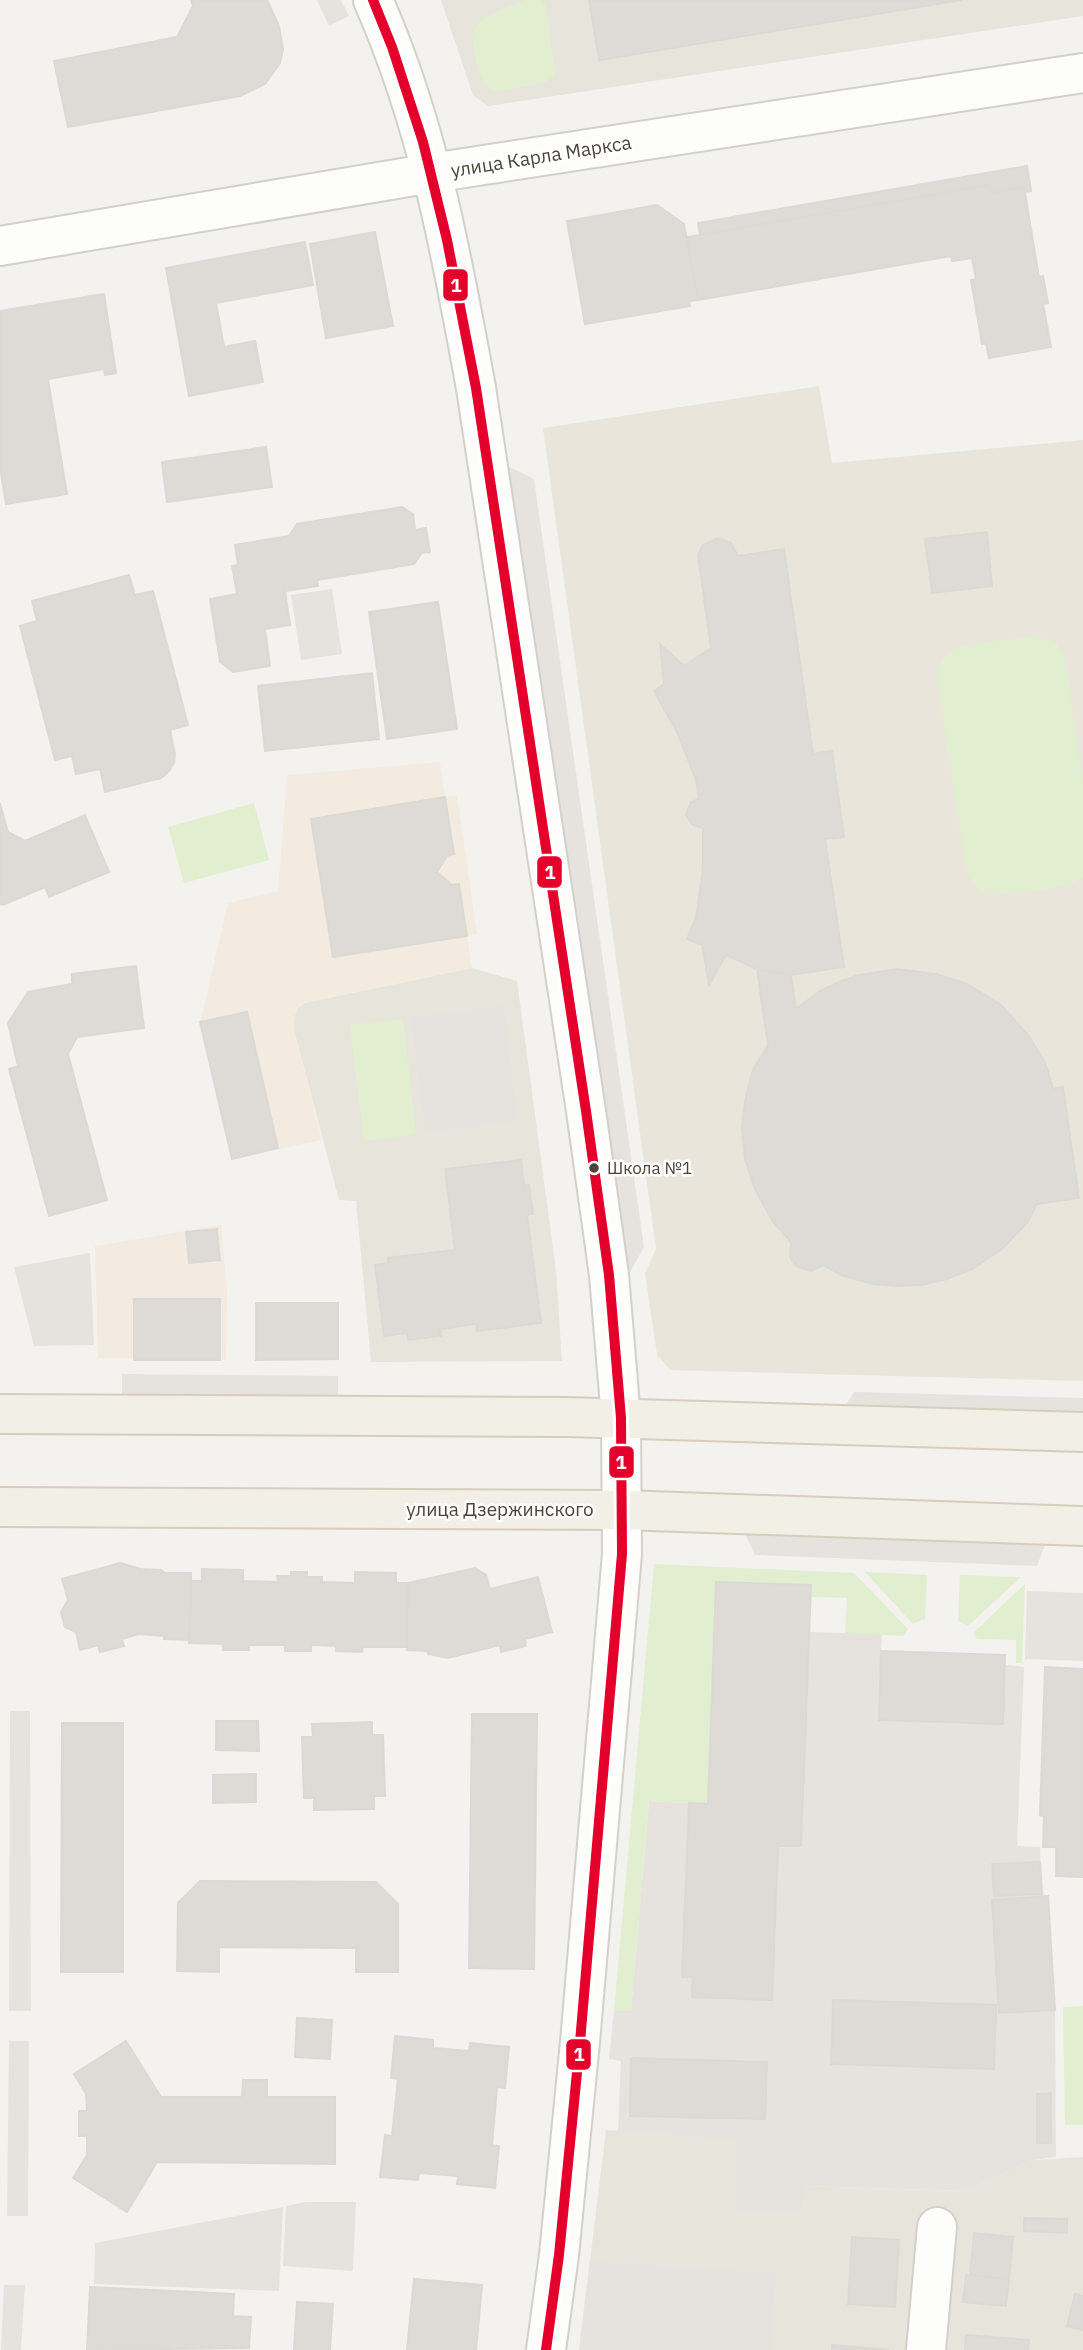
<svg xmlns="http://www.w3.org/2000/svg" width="1083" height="2350" font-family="'IBM Plex Sans',sans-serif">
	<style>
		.residential { fill: #e7e4dc }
		.commercial { fill: #f3ebdf }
		.industrial { fill: #e6e2de }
		.education { fill: #eae5da }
		.green { fill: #e1eecf }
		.parking { fill: #e6e3df }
		.building { fill: #dedbd6; stroke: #dcd9d4; stroke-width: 2 }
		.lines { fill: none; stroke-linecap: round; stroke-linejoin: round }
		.minor-casing { stroke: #d2d0cb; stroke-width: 42 }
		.major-casing { stroke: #d6cebb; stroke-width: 42 }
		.minor { stroke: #fdfdfc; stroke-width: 38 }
		.major { stroke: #f2efe6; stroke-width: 38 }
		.bus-1-casing { stroke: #fff; stroke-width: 16 }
		.bus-1 { stroke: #e4002b; stroke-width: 10 }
		.bus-dot { fill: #4b4439; stroke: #fff; stroke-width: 2.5 }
		.labels { text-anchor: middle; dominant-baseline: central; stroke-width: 5; stroke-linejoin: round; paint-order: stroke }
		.bus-label { font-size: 17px; fill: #4b4439; stroke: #fff; text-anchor: start }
		.street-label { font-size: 19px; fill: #4b4439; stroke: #fff }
		.line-badge { stroke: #fff; stroke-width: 2.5 }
		.badge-label { font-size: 19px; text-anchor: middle; font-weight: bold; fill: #fff }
	</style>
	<rect width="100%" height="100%" fill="#f4f2ee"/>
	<!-- residential -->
	<path class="residential" d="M441,0H1083V16L488,106L473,95Z
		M472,968L517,981L556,1270L562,1361L371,1362L356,1201L339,1200L294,1030V1018L297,1009L304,1003Z
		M606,2130L736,2138V2211L803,2186L964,2191L1033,2160L1083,2157V2350H579Z"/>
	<!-- commercial -->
	<path class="commercial" d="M440,762L445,797L457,796L477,934L467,936L472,968L304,1003L297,1009L294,1018V1030L322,1140L232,1159L200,1023L228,903L278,891L287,775Z
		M221,1225L227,1291L226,1360L98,1358L95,1246Z"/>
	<!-- industrial -->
	<path class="industrial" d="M716,1582L811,1585L809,1632L882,1634L881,1651L1024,1667L1017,1846L1040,1847L1042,1896H1048L1055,2010L1056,2157L1033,2160L964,2191L804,2186L800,2214L736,2212V2139L618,2131L621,2061L609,2059L614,2011H631L649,1801L708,1804Z"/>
	<!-- education -->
	<path class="education" d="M819,386L832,463L1083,440V1381L670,1370L657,1355L645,1273L656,1249L543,428Z"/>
	<!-- green -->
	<path class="green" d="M524,0H541L545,4L556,74L546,82L497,92C476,88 476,53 472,35C479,14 506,8 524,0Z
		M1035,636L1055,642L1065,658L1083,781V877C1070,889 994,899 979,889C973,885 969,878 966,871L937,680C938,668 941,658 951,651C964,642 1017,639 1035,636Z
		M254,803L269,860L184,883L168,827Z
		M403,1019L416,1135L364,1141L350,1025Z
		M654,1564L854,1573L908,1629L903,1636L845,1633L847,1598L810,1597V1585L716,1582L708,1804L649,1801L631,2011H614Z
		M865,1572L927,1575L925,1619L913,1624Z
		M960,1575L1021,1577L968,1626L958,1621Z
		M1025,1584L1022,1663H1016V1640L977,1639L973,1633Z
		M1083,2006V2125H1065L1063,2007Z"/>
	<!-- parking -->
	<path class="parking" d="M317,0H341L349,16L329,26Z
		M506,465L534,479L644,1247L629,1274Z
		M332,589L342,654L301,660L291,595Z
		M504,1006L517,1122L425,1133L411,1017Z
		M90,1253L94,1345L34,1346L14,1267Z
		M122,1374L338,1376V1398L122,1396Z
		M854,1392L1083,1398V1419L840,1414Z
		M745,1534L1045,1545L1037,1566L755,1555Z
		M1027,1591L1083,1593V1661L1025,1659Z
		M10,1711H30L31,2011H9Z
		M9,2041H29L28,2216H7Z
		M306,2202H356L353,2271L283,2266L286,2206Z
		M283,2207L279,2291L94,2284L95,2243Z
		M590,2261L776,2273L770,2350H579Z
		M4,2285H25L21,2350H1Z"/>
	<!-- building -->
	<path class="building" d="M191,0H267L279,26L283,49L280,63L265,84L240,96L68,127L54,61L177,37L193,6Z
		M589,0H962L599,60Z
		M1027,166L1031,191L1024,192V187L991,193L989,185L700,235L698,223Z
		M989,185L991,193L1024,187L1039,277L1043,276L1048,303L1043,304L1051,347L989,358L986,343L982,344L971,280L976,279L972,258L952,261L951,256L698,300L687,237Z
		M657,205L684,224L698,300L689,301L690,306L585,324L567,221Z
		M375,232L393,326L326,338L310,244Z
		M305,242L313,285L216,303L224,347L255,341L263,382L189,396L166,268Z
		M104,294L116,373L105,375L104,369L48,379L67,494L6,504L0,467V311Z
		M266,447L272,487L167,502L162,462Z
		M402,507L413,514L415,530L426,528L430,552L422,553L414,564L317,580L318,586L285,591L290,625L265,629L270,666L233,672L220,662L210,599L237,594L232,566L238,565L235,545L289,536L297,524Z
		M987,532L992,586L932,593L925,539Z
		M718,538L731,543L738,556L784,549L813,754L832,751L844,837L825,839L844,967L791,975L757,969L726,955L709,985L702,945L687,939L696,917L703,869V828L693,825L686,815L691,802L699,799L696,780L678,734L654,691L664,684L660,644L684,666L711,648L698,555L703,545Z
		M129,575L135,595L153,591L188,725L170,730L175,754L174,763L169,771L161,778L105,792L100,769L76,774L72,756L55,760L20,626L37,621L32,601Z
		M438,602L457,729L387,739L369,612Z
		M372,673L379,739L265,751L258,686Z
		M445,797L454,854L447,856L437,872L452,885L459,884L467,936L333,957L311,819Z
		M0,803L8,832L25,841L85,815L109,872L49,897L45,887L3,905L0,904Z
		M136,966L144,1028L77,1037L68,1054L107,1200L49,1216L9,1069L18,1066L8,1023L28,992L72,984V974Z
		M757,969L791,975L796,1009L820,991L839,982L859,975L898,969L936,974L967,984L1001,1005L1029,1036L1046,1065L1053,1089L1063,1087L1079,1198L1037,1204L1027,1223L1002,1249L972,1269L947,1279L921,1285L897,1286L873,1284L844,1276L823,1265L811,1271L796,1266L790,1257L791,1242L773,1222L754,1187L745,1159L742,1128L745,1101L753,1070L768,1045Z
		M247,1012L278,1148L232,1159L200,1022Z
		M521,1160L524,1186L529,1185L533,1214L527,1215L541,1323L477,1331L476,1324L440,1329L441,1336L408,1340L407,1333L384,1336L375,1265L388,1263V1258L455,1250L445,1169Z
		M217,1229L220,1260L189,1263L186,1232Z
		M134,1299H220V1360H134Z
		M256,1303H338V1359L256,1360Z
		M120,1563L141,1569L161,1570L165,1573H191L190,1640L164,1639V1636L139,1634L122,1639L124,1646L100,1652L98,1645L80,1650L76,1632L65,1627L61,1612L68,1600L62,1579Z
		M475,1568L486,1575L490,1589L538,1577L552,1632L525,1639L526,1646L501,1652L500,1645L448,1658L428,1654V1651L407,1650L408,1583Z
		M202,1569L243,1570V1581L278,1582L277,1576H291V1572H307V1577H322V1582L355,1583V1572L396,1573V1583H408L407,1647H363L362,1652L336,1651V1646L311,1645V1651H285V1645H249V1650H223V1644L189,1643L191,1581H202Z
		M716,1582L811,1585L801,1846H778L772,2000L692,1997L693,1977H682L689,1803L708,1804Z
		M881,1651L1005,1655L1003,1724L879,1720Z
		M1045,1667L1083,1669V1877L1056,1876V1847H1043L1044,1816L1040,1815Z
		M472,1714H537L534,1969L469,1968Z
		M216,1721H258L259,1751L216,1750Z
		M372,1722V1735H383L385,1796H374V1809L314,1810V1798H304L302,1737H313L312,1724Z
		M62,1723H123V1972H61Z
		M256,1774V1802L213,1803V1775Z
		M1040,1862L1042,1894L994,1896L992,1864Z
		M200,1881L376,1882L398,1904V1972H356V1948L219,1947V1972L177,1971L178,1903Z
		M1048,1896L1055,2010L999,2013L992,1900Z
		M833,2000L996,2005L994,2069L831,2064Z
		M297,2018L332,2020L330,2059L295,2057Z
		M395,2036L433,2040V2048L469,2051L470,2043L509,2047L505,2088L497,2087L492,2145L499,2146L495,2188L457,2184L458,2176L419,2173L418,2180L380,2177L385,2135L392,2136L398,2079L391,2078Z
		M126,2041L161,2097H242L243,2080H267V2097H335V2164L157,2162L127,2212L73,2178L87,2155V2136H79V2111H87L86,2094L74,2074Z
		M631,2058L767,2062L765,2119L630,2116Z
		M1051,2093V2143H1037V2094Z
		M1024,2218L1067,2219V2233L1024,2231Z
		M974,2233L1013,2237L1009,2279L970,2275Z
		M852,2237L899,2240L895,2307L848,2304Z
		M966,2275L1009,2279L1006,2306L963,2302Z
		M414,2279L482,2285L476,2350H407Z
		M90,2287L234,2294L233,2316L251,2317L249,2348L87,2350Z
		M1075,2294L1083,2296V2330L1067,2326Z
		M297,2302L333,2304L330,2350H294Z
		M966,2335L1029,2340L1028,2350H965Z
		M832,2345L890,2350H832Z"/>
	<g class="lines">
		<defs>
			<path id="minor" d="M373,0C428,124 452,256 476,388L586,1111L609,1275L621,1418L622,1554L580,2042L559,2255L546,2350
				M0,246L432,173L1083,73
				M926,2350L937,2227"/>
			<path id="major" d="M0,1414L566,1417L1083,1432
				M0,1507L622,1510L1083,1526"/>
		</defs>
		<!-- minor casing -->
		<use href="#minor" class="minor-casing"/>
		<!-- major casing -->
		<use href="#major" class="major-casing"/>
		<!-- minor -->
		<use href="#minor" class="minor"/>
		<!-- major -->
		<use href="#major" class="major"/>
		<defs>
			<path id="bus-1" d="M373,0L392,47L423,142L447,240L476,388L586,1111L609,1275L621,1418L622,1554L580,2042L559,2255L546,2350"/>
		</defs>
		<!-- bus-1 casing -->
		<use href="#bus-1" class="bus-1-casing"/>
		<!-- bus-1 -->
		<use href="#bus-1" class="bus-1"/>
	</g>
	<!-- markers -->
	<circle class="bus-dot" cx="594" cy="1168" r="6"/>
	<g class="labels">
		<!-- bus labels -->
		<g class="bus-label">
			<text x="607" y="1168">Школа №1</text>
		</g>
		<!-- street labels -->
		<g class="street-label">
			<text transform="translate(541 156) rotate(-9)">улица Карла Маркса</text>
			<text x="500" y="1509">улица Дзержинского</text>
		</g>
	</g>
	<g class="line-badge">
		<rect x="442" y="268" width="27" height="34" rx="7" fill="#e4002b"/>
		<rect x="536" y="855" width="27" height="34" rx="7" fill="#e4002b"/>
		<rect x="608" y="1445" width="27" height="34" rx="7" fill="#e4002b"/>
		<rect x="565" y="2038" width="27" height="33" rx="7" fill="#e4002b"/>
	</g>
	<g class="badge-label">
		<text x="456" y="292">1</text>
		<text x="550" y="879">1</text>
		<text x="621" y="1469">1</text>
		<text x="579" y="2061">1</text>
	</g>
</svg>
